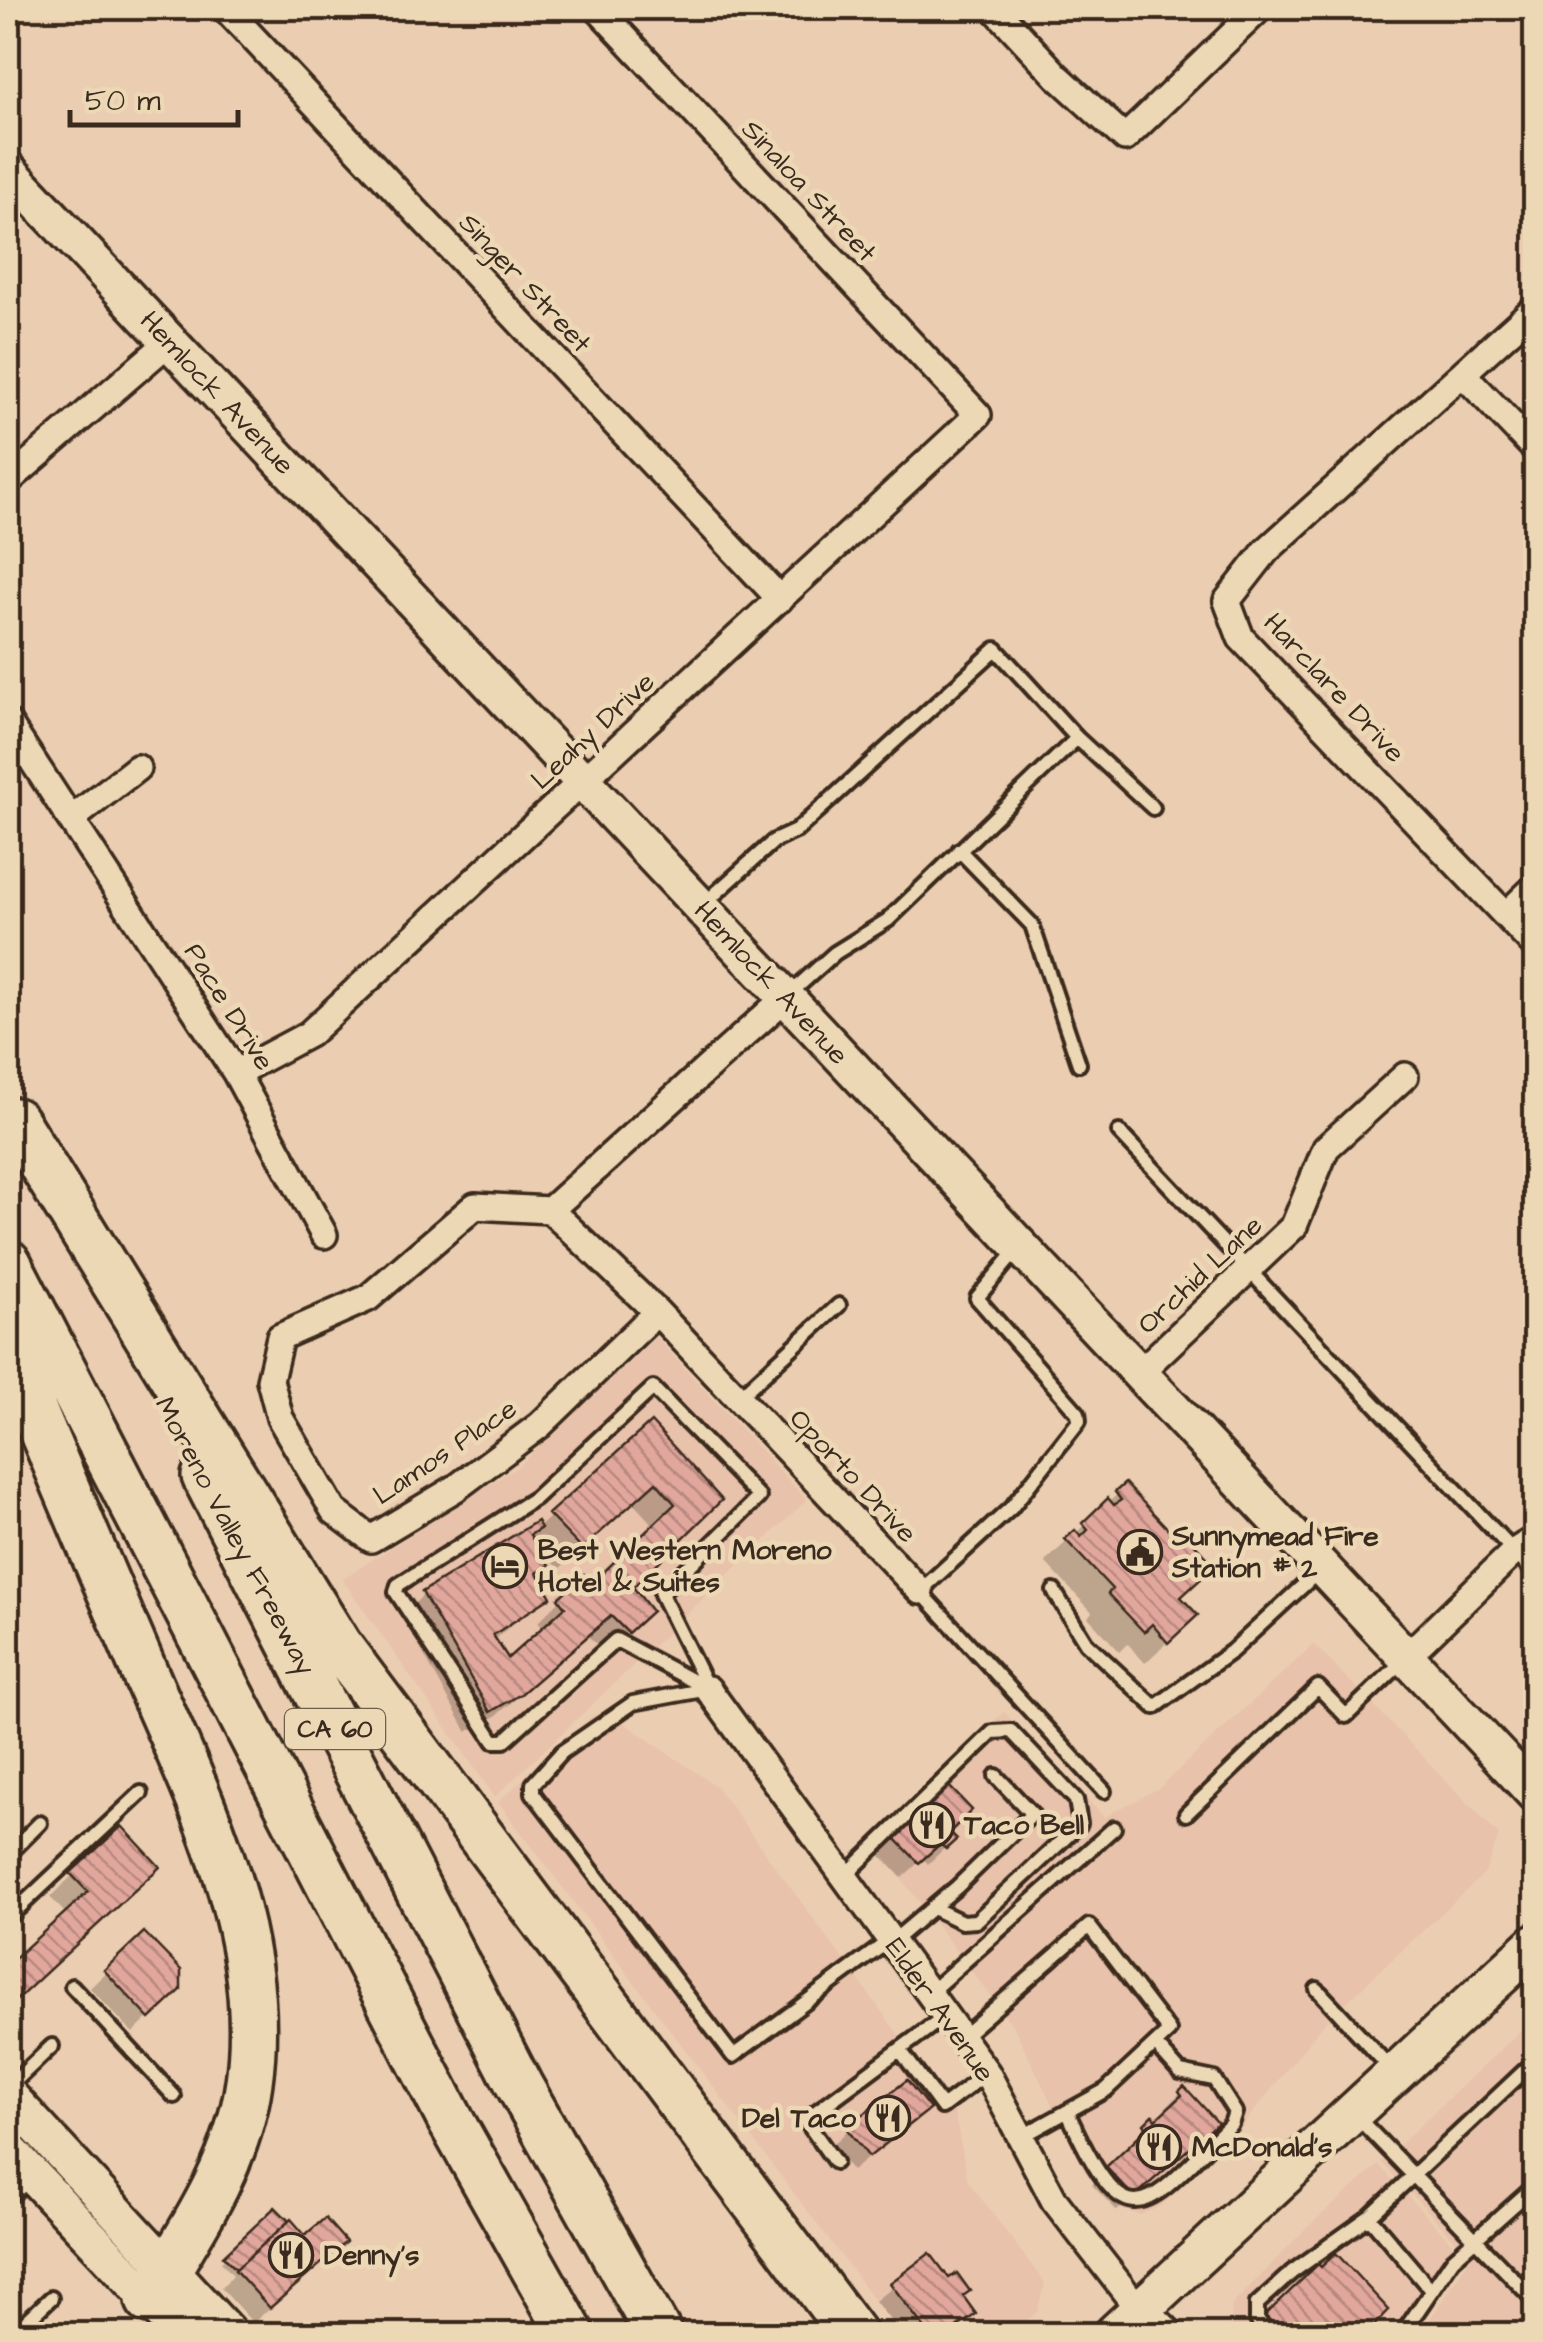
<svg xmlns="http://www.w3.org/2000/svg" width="1543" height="2342" font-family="'Architects Daughter',sans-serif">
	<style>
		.built { fill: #e8c2ab }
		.shadow { fill: #0003; fill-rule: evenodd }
		.building { fill: url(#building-back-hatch); stroke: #3b2a1e; stroke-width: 2.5 }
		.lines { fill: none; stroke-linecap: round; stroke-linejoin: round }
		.lane-casing { stroke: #3b2a1e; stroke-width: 20 }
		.street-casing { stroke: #3b2a1e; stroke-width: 32 }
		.secondary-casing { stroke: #3b2a1e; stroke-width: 42 }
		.primary-casing { stroke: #3b2a1e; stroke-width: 45 }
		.highway-casing { stroke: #3b2a1e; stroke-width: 52 }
		.lane { stroke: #edd8b6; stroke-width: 12 }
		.street { stroke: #edd8b6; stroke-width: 25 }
		.secondary { stroke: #edd8b6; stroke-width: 35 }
		.primary { stroke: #edd8b6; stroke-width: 38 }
		.highway { stroke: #edd8b6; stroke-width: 45 }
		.labels { text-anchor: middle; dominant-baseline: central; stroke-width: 9; stroke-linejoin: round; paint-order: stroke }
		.shield { fill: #edd8b6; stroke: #705e4c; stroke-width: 2.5 }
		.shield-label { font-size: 25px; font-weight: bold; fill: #3b2a1e }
		.street-label { font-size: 28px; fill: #3b2a1e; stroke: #edd8b6 }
		.poi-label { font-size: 28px; font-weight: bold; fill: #3b2a1e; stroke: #edd8b6; text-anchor: start }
	</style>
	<defs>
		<pattern id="building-back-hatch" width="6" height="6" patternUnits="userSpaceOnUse" patternTransform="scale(2.5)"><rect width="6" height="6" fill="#e1a79d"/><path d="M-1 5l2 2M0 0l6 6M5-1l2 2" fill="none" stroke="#b8887f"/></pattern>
	</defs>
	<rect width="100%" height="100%" fill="#ebceb1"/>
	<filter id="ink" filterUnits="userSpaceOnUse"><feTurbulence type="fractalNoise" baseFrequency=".01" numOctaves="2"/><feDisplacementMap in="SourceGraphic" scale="20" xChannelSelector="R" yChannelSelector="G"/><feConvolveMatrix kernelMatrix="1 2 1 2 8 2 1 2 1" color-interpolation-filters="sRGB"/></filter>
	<g filter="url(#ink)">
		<!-- built -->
		<path class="built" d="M656,1337L807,1500L495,1797L342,1579L517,1467Z
			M1314,1644L1499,1835L1485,1873L1324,2023L1244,2124L1161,2206L1140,2215L1117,2208L1085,2172L1015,2029L870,1837L1004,1712L1104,1817L1159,1788Z
			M593,1715L624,1723L716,1786L954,2110L968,2181L1045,2283L1037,2312L1012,2334H900L498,1802Z
			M1535,2017V2334H1420L1471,2257L1381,2162Z
			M1379,2165L1465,2257L1415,2334H1230L1232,2305L1305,2229Z"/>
		<!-- shadow -->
		<path class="shadow" d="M651,1426L718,1500L630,1587L648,1611L605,1653L588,1636L497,1715L467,1732L402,1616L424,1594L538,1528ZM632,1502L655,1527L592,1587L560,1600L538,1622L544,1629L507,1662L493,1640L548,1596L535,1575L545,1565L537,1547L559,1569Z
			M1125,1487L1179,1598L1173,1637L1145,1663L1128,1644L1120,1652L1088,1617L1092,1612L1045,1562Z
			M121,1829L135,1889L8,2007V1968L67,1915L50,1897Z
			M947,1832L954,1839L928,1864L923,1858L902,1878L880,1855L896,1839Z
			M144,1936L178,1989L133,2033L90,1988Z
			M1183,2090L1214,2123L1117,2211L1092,2185L1152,2119L1156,2123L1168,2112L1164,2109Z
			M927,2109L852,2171L832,2146L848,2130Z
			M275,2211L327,2258L253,2323L221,2288L233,2275L221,2262Z
			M930,2256L973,2313L950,2334H901L875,2301Z"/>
		<!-- building -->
		<path class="building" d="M651,1422L722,1500L633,1587L652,1611L628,1633L611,1616L521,1694L490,1712L422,1592L537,1521L541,1528L530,1535L549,1565L537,1573L551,1597L493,1635L508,1658L565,1607L558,1598L584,1575L592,1583L675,1504L656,1482L582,1549L548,1514Z
			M1125,1483L1171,1532L1178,1526L1215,1566L1181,1597L1198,1615L1168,1643L1152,1624L1144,1632L1108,1594L1112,1589L1065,1539L1075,1530L1081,1537L1088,1530L1082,1523L1108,1498L1114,1505L1121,1500L1115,1492Z
			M949,1786L972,1810L950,1832L957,1839L946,1849L940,1844L919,1863L894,1837Z
			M122,1826L160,1867L8,2008V1964L88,1892L70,1873Z
			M144,1932L181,1970V1990L150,2019L104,1970Z
			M907,2080L930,2109L869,2157L846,2128Z
			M1184,2086L1218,2123L1134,2197L1106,2167L1147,2128L1144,2124L1153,2115L1156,2119L1182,2095L1179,2091Z
			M275,2207L289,2221L236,2269L223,2256Z
			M325,2218L346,2242L270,2308L235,2270L291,2219L305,2235Z
			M930,2253L949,2278L957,2273L970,2291L963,2296L976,2314L948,2334H929L890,2283Z
			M1336,2253L1389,2310L1366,2334H1246L1318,2264L1321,2267Z"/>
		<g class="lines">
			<defs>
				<path id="lane" d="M1077,738L1153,808
					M959,850L1032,925L1079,1064
					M704,904L774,841L796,831L996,649L1077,738L888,920L835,953L787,996
					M1119,1132L1536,1575
					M1017,1250L977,1298L1078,1413L1079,1421L1011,1508L920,1591L1104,1791
					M653,1388L759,1497L661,1594L708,1689L616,1640L504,1741H494L396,1592L398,1585L535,1498Z
					M739,1397L839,1305
					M1054,1591L1086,1643L1155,1707L1232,1651L1320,1570
					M708,1689L633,1703L562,1752L533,1784V1793L733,2056L890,1940
					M1186,1814L1318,1687L1346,1716L1405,1659
					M8,1855L40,1823
					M844,1877L993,1732L1011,1731L1076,1800L1080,1824L976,1921L962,1922L933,1908
					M8,1918L141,1793
					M892,1942L957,1887L1032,1814L996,1776
					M72,1986L174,2096
					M1317,1989L1394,2072
					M929,1993L1114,1828
					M961,2038L1089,1926L1169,2031L1106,2090L1021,2137
					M900,2050L942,2107L987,2073
					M8,2088L52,2046
					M1068,2113C1129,2248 1145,2208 1231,2124L1235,2112L1214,2079L1180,2072L1155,2044
					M1355,2115L1536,2302
					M835,2162L805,2120L945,2016
					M8,2198L31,2178
					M1430,2289L1369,2217L1536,2060
					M13,2334L51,2298
					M1271,2334L1257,2320V2304L1292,2272L1369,2217
					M1402,2334L1453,2259L1536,2185"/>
				<path id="street" d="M225,8L780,599
					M994,8L1057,76L1125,138L1260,8
					M1536,307L1266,551L1227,601L1241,638L1536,947
					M1463,374L1536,450
					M8,481L169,342
					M8,723L236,1073L324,1235
					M73,818L137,768
					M1506,915L1536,886
					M236,1073L309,1034L978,415L597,8
					M550,1210L657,1312L920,1591
					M657,1312L540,1425L456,1488L371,1539L334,1511L280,1418L270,1380L280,1337L368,1298L475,1206L550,1210L785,998
					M1137,1375L1294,1226L1326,1148L1405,1076
					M1406,1657L1514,1552L1536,1538
					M708,1689L987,2073L1054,2200L1140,2311"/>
				<path id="secondary" d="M8,170L1536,1795
					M8,2095L229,2334
					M8,2149L182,2334
					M1140,2311L1164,2334"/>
				<path id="primary" d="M1114,2334L1536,1943"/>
				<path id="highway" d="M15,1121L338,1645L853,2334
					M8,1263L451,2121L571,2334
					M8,1350C51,1452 94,1555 138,1657C195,1792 270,1930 249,2082C238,2164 191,2232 149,2300
					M205,1476L519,2085L659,2334"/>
			</defs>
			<!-- lane casing -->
			<use href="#lane" class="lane-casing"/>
			<!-- street casing -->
			<use href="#street" class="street-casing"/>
			<!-- secondary casing -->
			<use href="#secondary" class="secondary-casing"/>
			<!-- primary casing -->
			<use href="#primary" class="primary-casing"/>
			<!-- highway casing -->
			<use href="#highway" class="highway-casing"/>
			<!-- lane -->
			<use href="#lane" class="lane"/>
			<!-- street -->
			<use href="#street" class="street"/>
			<!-- secondary -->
			<use href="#secondary" class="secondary"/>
			<!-- primary -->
			<use href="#primary" class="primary"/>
			<!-- highway -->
			<use href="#highway" class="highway"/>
		</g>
	</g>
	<!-- icons -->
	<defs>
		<symbol id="civic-ring" viewBox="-11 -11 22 22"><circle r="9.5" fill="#edd8b6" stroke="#3b2a1e" stroke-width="1.5"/><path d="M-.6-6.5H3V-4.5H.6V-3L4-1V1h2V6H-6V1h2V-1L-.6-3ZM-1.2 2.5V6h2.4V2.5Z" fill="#3b2a1e"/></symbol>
		<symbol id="hotel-ring" viewBox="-11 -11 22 22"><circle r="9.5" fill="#edd8b6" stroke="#3b2a1e" stroke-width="1.5"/><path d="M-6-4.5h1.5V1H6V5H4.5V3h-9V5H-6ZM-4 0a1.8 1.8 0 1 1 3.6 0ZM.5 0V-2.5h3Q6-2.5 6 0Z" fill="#3b2a1e"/></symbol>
		<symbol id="restaurant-ring" viewBox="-11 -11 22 22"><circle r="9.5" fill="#edd8b6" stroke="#3b2a1e" stroke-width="1.5"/><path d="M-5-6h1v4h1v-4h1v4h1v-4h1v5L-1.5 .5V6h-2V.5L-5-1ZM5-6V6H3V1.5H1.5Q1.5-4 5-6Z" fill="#3b2a1e"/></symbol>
	</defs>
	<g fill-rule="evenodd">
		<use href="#civic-ring" x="1115" y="1527" width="50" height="50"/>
		<use href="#hotel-ring" x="480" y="1541" width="50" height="50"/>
		<use href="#restaurant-ring" x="907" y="1800" width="50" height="50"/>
		<use href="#restaurant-ring" x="863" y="2093" width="50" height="50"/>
		<use href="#restaurant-ring" x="1134" y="2122" width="50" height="50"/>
		<use href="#restaurant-ring" x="266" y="2230" width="50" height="50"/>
	</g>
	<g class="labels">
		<!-- shield labels -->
		<rect class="shield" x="285" y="1709" width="100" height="40" rx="8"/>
		<g class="shield-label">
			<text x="335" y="1729">CA 60</text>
		</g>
		<!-- street labels -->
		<g class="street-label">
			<text transform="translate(809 191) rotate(47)">Sinaloa Street</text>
			<text transform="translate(525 283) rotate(47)">Singer Street</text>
			<text transform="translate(217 393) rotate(47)">Hemlock Avenue</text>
			<text transform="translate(1334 688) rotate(47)">Harclare Drive</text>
			<text transform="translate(593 731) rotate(-43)">Leahy Drive</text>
			<text transform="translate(771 983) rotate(47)">Hemlock Avenue</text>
			<text transform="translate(229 1007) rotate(58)">Pace Drive</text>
			<text transform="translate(1200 1275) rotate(-43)">Orchid Lane</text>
			<text transform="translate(445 1452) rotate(-34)">Lamos Place</text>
			<text transform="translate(853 1476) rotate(47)">Oporto Drive</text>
			<text transform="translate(235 1536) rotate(62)">Moreno Valley Freeway</text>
			<text transform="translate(940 2010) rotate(55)">Elder Avenue</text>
		</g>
		<!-- poi labels -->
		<g class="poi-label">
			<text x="1172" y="1536">Sunnymead Fire<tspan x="1172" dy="32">Station # 2</tspan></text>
			<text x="538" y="1550">Best Western Moreno<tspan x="538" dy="32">Hotel &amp; Suites</tspan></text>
			<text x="964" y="1825">Taco Bell</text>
			<text x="856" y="2118" text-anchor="end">Del Taco</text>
			<text x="1192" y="2147">McDonald's</text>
			<text x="324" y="2255">Denny's</text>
		</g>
	</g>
	<!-- margin -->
	<rect width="1543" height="2342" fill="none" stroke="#edd8b6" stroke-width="40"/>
	<rect x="20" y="20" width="1503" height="2302" fill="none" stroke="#3b2a1e" stroke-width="4" filter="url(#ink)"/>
	<!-- scale -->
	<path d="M70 110v15h168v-15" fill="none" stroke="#3b2a1e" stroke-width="5"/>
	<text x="85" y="110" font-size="30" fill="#3b2a1e" stroke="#edd8b6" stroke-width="8" paint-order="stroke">50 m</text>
</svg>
